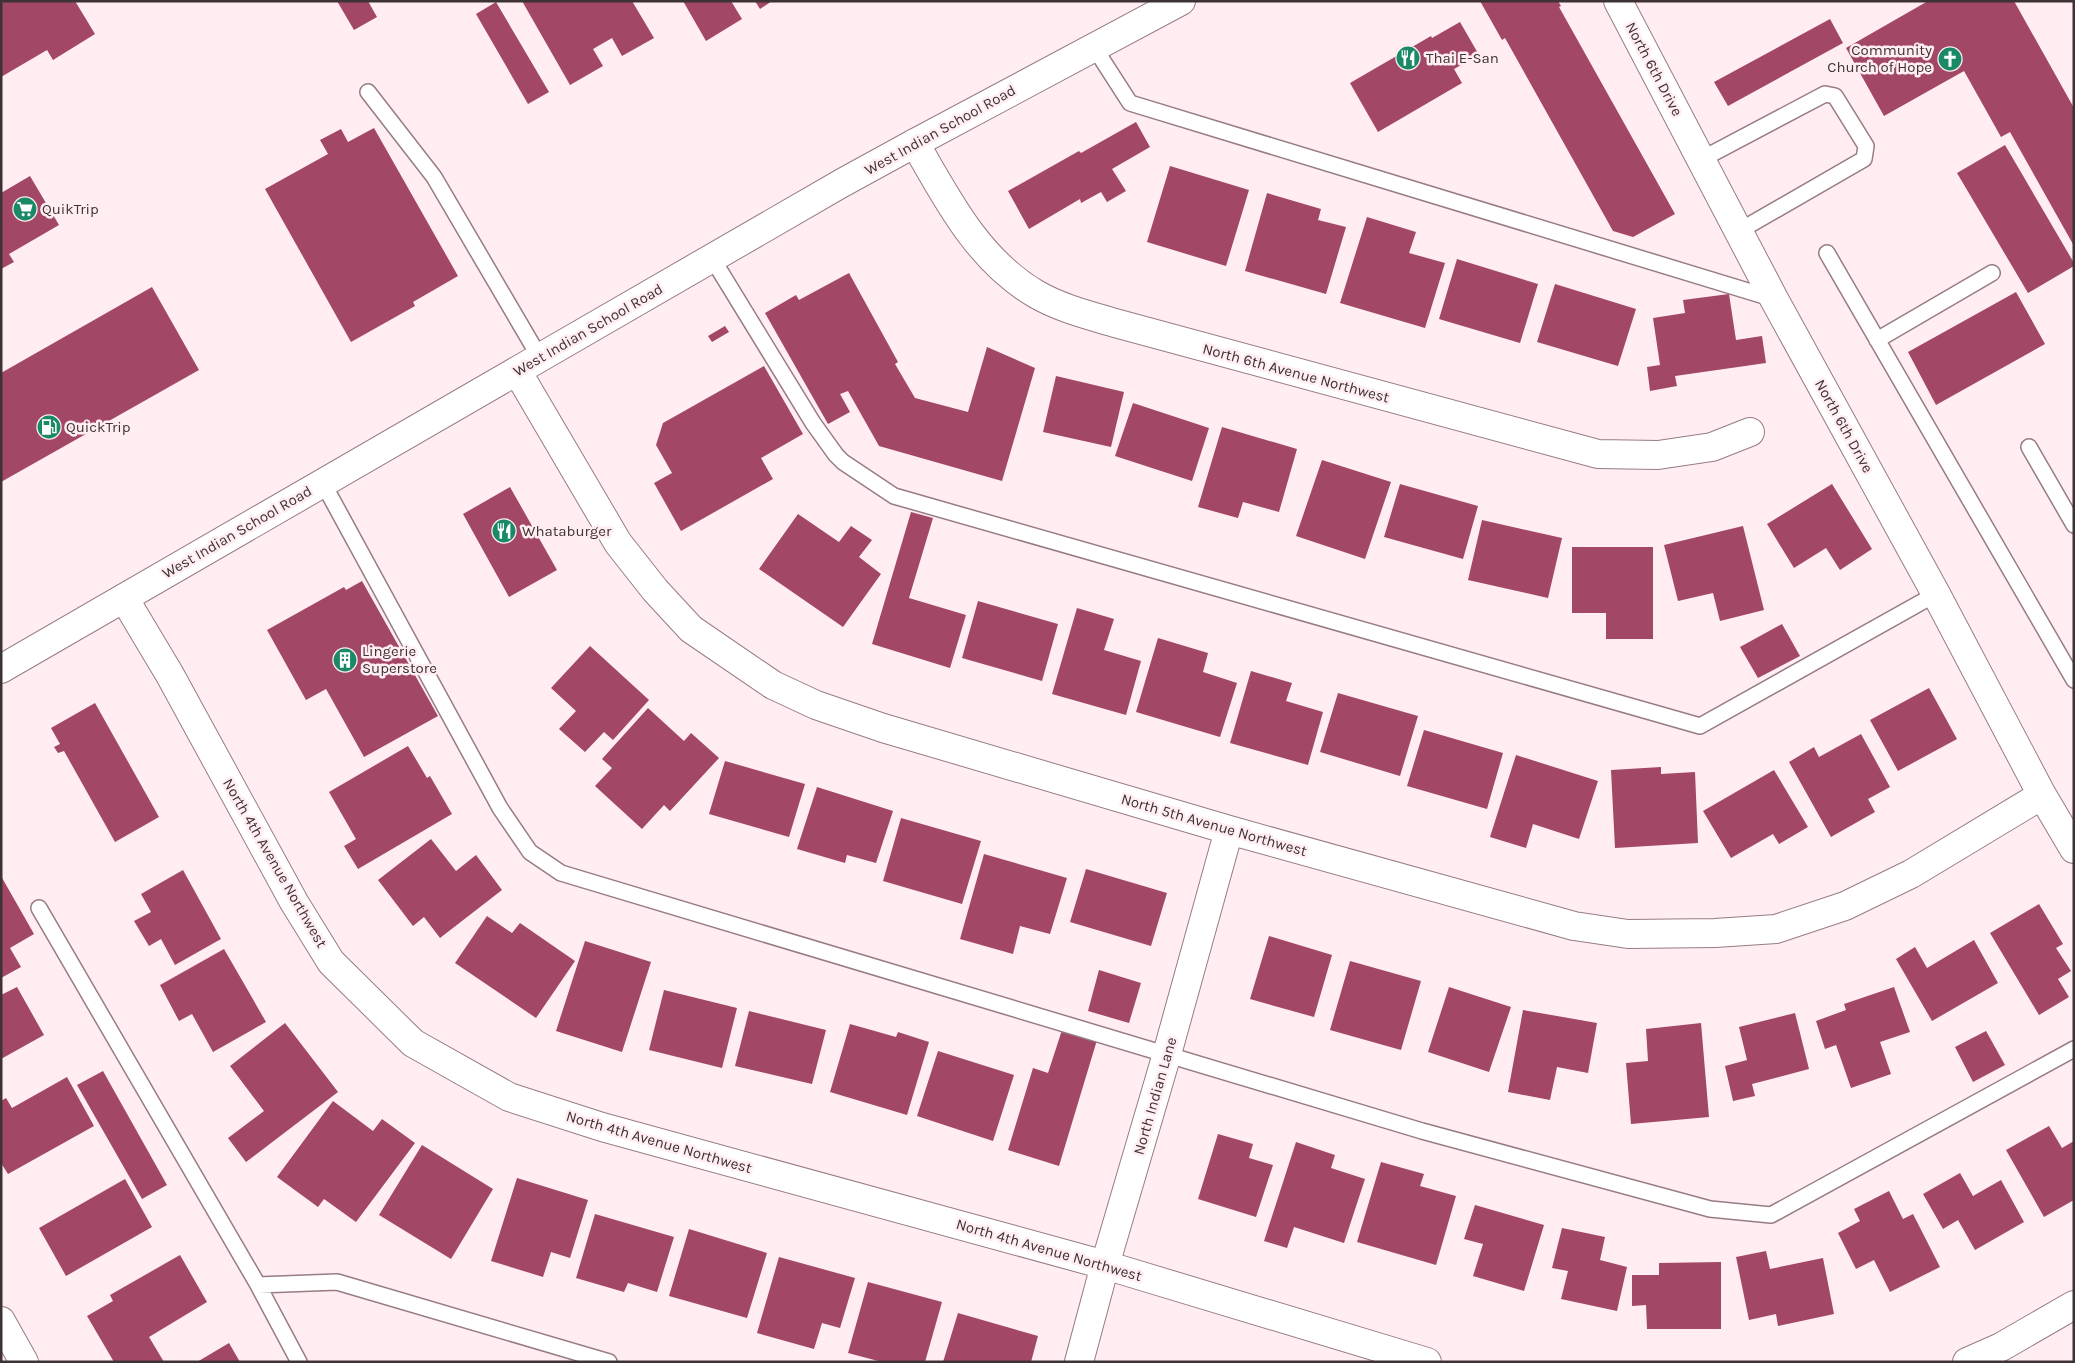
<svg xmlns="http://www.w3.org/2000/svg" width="2075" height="1363" font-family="Karla,sans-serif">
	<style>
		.building { fill: #a24765 }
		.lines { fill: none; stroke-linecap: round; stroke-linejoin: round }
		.lane-casing { stroke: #977c83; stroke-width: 18 }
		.street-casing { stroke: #977c83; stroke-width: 30 }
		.secondary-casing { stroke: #977c83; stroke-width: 30 }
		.lane { stroke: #fff; stroke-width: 15 }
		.street { stroke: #fff; stroke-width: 28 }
		.secondary { stroke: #fff; stroke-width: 28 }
		.labels { text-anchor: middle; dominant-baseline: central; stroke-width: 5; stroke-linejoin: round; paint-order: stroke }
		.poi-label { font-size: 15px; fill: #3d3234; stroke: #ffedf1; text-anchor: start }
		.street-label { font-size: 15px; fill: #3d3234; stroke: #ffedf1 }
	</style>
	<rect width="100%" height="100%" fill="#ffedf1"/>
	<!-- building -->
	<path class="building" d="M1,1H75L95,34L53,60L47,50L1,77Z
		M337,1H368L377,17L354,30Z
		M522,1H632L654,38L622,56L612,38L593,49L603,66L570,85Z
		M683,1H731L742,19L706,41Z
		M755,1H772L760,9Z
		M1480,1H1558L1561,6L1559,7L1675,214L1633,237L1613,231L1505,38L1502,40Z
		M1928,1H2014L2074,108V246L2010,132L2001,137L1964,71L1884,116L1846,48Z
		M496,2L549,92L528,104L476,14Z
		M1830,19L1843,43L1728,106L1714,82Z
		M1460,22L1479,55L1454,69L1462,83L1378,132L1350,83L1431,36L1432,38Z
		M1136,122L1150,147L1112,169L1126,191L1107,202L1101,192L1081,203L1080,199L1029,229L1008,191L1079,151L1081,153Z
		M374,128L458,276L413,302L415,306L351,342L265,189L328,154L320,140L341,129L348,142Z
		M2005,145L2074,263V266L2028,293L1957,173Z
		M1170,166L1249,190L1226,266L1147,242Z
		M30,176L59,225L9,254L14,262L1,269V193Z
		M1267,193L1321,209L1318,220L1346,227L1326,294L1245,271Z
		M1367,217L1416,232L1409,253L1445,263L1425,328L1340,303Z
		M1457,259L1538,284L1520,343L1439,319Z
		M849,273L898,362L895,364L915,398L968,412L987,347L1035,368L1002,481L879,446L848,391L840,394L850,412L828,424L765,313L796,295L799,300Z
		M1555,284L1636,309L1618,366L1537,342Z
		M152,287L199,370L1,482V373Z
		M2016,292L2045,344L1936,405L1908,352Z
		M1729,294L1736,340L1762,336L1766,363L1675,376L1677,386L1650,391L1647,367L1660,365L1653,318L1685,313L1683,300Z
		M725,326L729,332L712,342L708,336Z
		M764,366L803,434L761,458L773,479L681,531L654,483L672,473L656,445L663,423Z
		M1056,376L1124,392L1111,447L1043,432Z
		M1133,403L1209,428L1192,481L1115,456Z
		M1222,427L1297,449L1279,512L1243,502L1238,518L1198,507Z
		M1322,460L1391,482L1365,559L1296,536Z
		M1400,484L1478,506L1463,559L1384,537Z
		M1832,484L1872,549L1840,570L1826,548L1794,568L1767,524Z
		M510,487L557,570L509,597L463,514Z
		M911,512L933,518L909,598L966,615L950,668L872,644Z
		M798,514L839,542L851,526L872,540L859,557L881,574L843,627L759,569Z
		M1482,520L1562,538L1548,598L1468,580Z
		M1743,526L1764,610L1720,621L1713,593L1678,601L1664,545Z
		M1572,547H1653V639H1606V613H1572Z
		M362,581L438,716L364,757L326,689L306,700L267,630L344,587L346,590Z
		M978,601L1058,624L1042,681L962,658Z
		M1077,608L1114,619L1104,650L1141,661L1126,715L1052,694Z
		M1782,624L1800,656L1758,678L1740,647Z
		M1158,638L1208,653L1203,672L1237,683L1220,737L1136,712Z
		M590,646L649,700L613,740L604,732L585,752L559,729L576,711L551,688Z
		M1251,671L1292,683L1286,701L1323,712L1308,765L1230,743Z
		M1929,688L1957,739L1898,771L1870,720Z
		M1338,693L1418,716L1400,776L1320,752Z
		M95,703L159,817L115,842L64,751L58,753L54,747L60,744L51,728Z
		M648,708L684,741L691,733L719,758L670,811L664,805L642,829L595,786L612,768L602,759Z
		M1424,730L1503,753L1487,809L1407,786Z
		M1861,734L1890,787L1868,799L1875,812L1831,837L1789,762L1814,747L1819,757Z
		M408,746L427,778L430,776L452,814L358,869L344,846L356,839L329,792Z
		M1516,755L1598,781L1579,839L1533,824L1526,848L1490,837Z
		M725,761L805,784L789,837L709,814Z
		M1661,767V774L1695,772L1698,843L1615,848L1611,770Z
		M1774,770L1808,827L1779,844L1773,834L1731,858L1703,811Z
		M817,787L893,811L876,863L847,855L845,863L797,849Z
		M901,818L981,841L962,904L883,881Z
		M431,839L456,871L476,855L502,890L440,938L424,917L413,926L378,880Z
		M984,854L1067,878L1050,934L1020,926L1013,954L960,939Z
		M1086,869L1167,893L1151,946L1070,922Z
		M183,870L221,939L175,965L161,939L149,946L134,921L151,912L141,894Z
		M1,876L34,934L10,948L21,967L1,978Z
		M2039,904L2063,944L2056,948L2071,971L2058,979L2069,997L2039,1015L1990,933Z
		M487,916L512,933L520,923L575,961L536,1018L455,963Z
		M1269,936L1332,955L1314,1017L1250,999Z
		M1974,940L1998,983L1932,1021L1896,959L1915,947L1927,968Z
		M585,941L651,962L622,1052L556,1031Z
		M224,949L266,1022L213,1052L192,1014L179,1021L160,985Z
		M1350,961L1421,981L1401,1050L1330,1030Z
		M1099,970L1141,983L1129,1023L1088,1011Z
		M17,987L44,1035L1,1059V995Z
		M1449,987L1511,1007L1489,1072L1428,1052Z
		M1894,987L1910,1032L1880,1042L1891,1074L1851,1088L1836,1045L1825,1049L1816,1021L1846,1010L1844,1004Z
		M664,990L737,1008L722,1068L649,1050Z
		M1523,1010L1597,1023L1588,1073L1557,1067L1550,1100L1508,1092Z
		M749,1011L826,1030L812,1084L735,1066Z
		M1795,1013L1809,1069L1752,1084L1755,1096L1733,1101L1725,1066L1747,1060L1739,1027Z
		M285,1023L338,1092L246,1162L228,1138L264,1111L230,1066Z
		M1701,1023L1709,1117L1631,1124L1626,1063L1648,1061L1646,1029Z
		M850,1024L896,1037L898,1032L929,1042L907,1115L830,1092Z
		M1062,1030L1097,1040L1059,1166L1008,1150L1033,1068L1048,1073Z
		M1986,1031L2005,1065L1973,1082L1955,1047Z
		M938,1051L1014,1075L993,1141L917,1116Z
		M103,1071L167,1185L142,1199L77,1085Z
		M67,1077L94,1126L8,1174L1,1163V1101L6,1098L12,1108Z
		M333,1101L373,1131L382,1119L415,1143L356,1222L324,1199L318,1207L277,1177Z
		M2049,1126L2062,1148L2074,1141V1200L2044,1217L2006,1150Z
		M1218,1134L1253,1144L1249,1158L1273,1165L1256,1217L1198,1199Z
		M1296,1142L1335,1155L1331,1168L1365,1179L1344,1243L1294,1227L1287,1248L1264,1241Z
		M422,1145L493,1189L451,1259L379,1215Z
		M1381,1162L1424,1174L1420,1186L1456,1196L1436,1265L1357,1242Z
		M1960,1173L1973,1196L2001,1180L2024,1222L1975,1250L1958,1220L1943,1229L1923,1194Z
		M517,1178L588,1200L570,1258L551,1252L543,1277L491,1261Z
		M125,1179L152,1227L66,1276L39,1228Z
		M1889,1191L1903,1219L1913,1214L1940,1267L1890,1292L1874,1260L1856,1269L1838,1233L1860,1221L1854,1209Z
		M1475,1205L1544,1225L1524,1291L1473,1276L1483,1244L1464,1239Z
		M595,1214L674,1237L657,1292L628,1283L624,1292L576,1278Z
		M1562,1228L1605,1237L1600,1260L1627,1267L1617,1311L1561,1299L1568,1271L1552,1268Z
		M689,1229L767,1253L747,1318L669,1296Z
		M1766,1251L1770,1269L1823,1258L1834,1314L1778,1326L1776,1314L1749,1320L1736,1257Z
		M180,1255L207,1302L149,1337L164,1362H114L87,1316L113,1301L110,1295Z
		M779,1257L855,1278L840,1328L822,1323L814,1349L757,1333Z
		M1721,1262V1329H1647L1646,1305L1632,1306V1275H1659V1263Z
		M868,1282L942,1302L925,1362H882L848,1353Z
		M958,1313L1038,1336L1031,1362H943Z
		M229,1343L240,1362H197Z"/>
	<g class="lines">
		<defs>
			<path id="lane" d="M1094,47L1130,103L1774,299
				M368,92L434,177L540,358
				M1702,159L1825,94L1835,96L1866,146L1864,159L1739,231
				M1827,253L2074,680
				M712,258L813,423L836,455L843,462L894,496L1700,726L1936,594
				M1877,340L1992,273
				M2029,447L2074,525
				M323,483L500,808L530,852L561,873L1422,1131L1710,1209L1771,1215L2074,1049
				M39,908L258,1285L299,1362
				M258,1285L337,1282L609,1362"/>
			<path id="street" d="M1618,1L1774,299L1936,594L2042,795L2074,849
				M915,143C947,199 978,260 1036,294C1060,308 1088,315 1115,323L1598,454L1658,455L1712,447L1750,432
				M517,371L618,543L655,590L691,629L773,685L816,705L883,728L1229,830L1574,926L1628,934L1715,933L1776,929L1845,906L1911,874L2042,795
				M124,598L170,675L294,902L331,962L413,1043L509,1097L602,1127L1105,1265L1427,1362
				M1079,1362L1105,1265L1167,1054L1229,830
				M1967,1362L2001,1347L2074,1305"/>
			<path id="secondary" d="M1,669L842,183L915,143L1181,1
				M1,1321L24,1362"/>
		</defs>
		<!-- lane casing -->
		<use href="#lane" class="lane-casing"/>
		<!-- street casing -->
		<use href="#street" class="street-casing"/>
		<!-- secondary casing -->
		<use href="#secondary" class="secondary-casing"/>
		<!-- lane -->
		<use href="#lane" class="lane"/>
		<!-- street -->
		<use href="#street" class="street"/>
		<!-- secondary -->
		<use href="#secondary" class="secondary"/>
	</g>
	<!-- icons -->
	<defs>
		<symbol id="restaurant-disc" viewBox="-11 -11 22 22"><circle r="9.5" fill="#198968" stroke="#ffedf1"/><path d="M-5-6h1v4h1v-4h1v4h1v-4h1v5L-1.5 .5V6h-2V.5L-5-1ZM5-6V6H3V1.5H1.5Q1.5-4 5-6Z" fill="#fff"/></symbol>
		<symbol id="church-disc" viewBox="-11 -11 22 22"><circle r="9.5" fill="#198968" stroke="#ffedf1"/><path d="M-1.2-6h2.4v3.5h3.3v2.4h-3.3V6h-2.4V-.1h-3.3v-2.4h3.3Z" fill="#fff"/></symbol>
		<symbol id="supermarket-disc" viewBox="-11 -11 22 22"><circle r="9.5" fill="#198968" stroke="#ffedf1"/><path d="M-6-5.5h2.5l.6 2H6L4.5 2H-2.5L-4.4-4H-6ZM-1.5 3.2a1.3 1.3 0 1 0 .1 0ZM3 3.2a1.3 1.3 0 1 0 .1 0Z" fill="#fff"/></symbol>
		<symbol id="fuel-disc" viewBox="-11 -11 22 22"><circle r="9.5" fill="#198968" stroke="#ffedf1"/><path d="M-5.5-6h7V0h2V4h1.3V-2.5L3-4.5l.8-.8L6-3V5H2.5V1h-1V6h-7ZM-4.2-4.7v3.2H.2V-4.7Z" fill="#fff"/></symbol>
		<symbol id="building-disc" viewBox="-11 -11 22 22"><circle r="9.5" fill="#198968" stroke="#ffedf1"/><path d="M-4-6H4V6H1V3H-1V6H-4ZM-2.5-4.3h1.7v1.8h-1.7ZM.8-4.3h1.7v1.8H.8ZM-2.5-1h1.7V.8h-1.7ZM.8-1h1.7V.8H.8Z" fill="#fff"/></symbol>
	</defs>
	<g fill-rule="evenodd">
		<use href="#restaurant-disc" x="1394" y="44" width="28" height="28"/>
		<use href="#church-disc" x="1936" y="45" width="28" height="28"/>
		<use href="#supermarket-disc" x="11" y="195" width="28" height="28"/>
		<use href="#fuel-disc" x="35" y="413" width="28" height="28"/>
		<use href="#restaurant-disc" x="490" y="517" width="28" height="28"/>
		<use href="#building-disc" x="331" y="646" width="28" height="28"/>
	</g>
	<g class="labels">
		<!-- poi labels -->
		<g class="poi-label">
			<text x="1932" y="50" text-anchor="end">Community<tspan x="1932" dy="17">Church of Hope</tspan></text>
			<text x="1426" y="58">Thai E-San</text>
			<text x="42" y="209">QuikTrip</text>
			<text x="66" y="427">QuickTrip</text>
			<text x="522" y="531">Whataburger</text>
			<text x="362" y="651">Lingerie<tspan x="362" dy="17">Superstore</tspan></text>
		</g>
		<!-- street labels -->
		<g class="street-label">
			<text transform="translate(1654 69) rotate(62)">North 6th Drive</text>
			<text transform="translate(940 130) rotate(-29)">West Indian School Road</text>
			<text transform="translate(588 330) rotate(-30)">West Indian School Road</text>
			<text transform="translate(1296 373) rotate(15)">North 6th Avenue Northwest</text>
			<text transform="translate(1844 426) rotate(61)">North 6th Drive</text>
			<text transform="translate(237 532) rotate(-30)">West Indian School Road</text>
			<text transform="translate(1214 825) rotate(16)">North 5th Avenue Northwest</text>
			<text transform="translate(275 863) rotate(60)">North 4th Avenue Northwest</text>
			<text transform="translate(1155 1096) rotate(-74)">North Indian Lane</text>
			<text transform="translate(659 1142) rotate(16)">North 4th Avenue Northwest</text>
			<text transform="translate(1049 1250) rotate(16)">North 4th Avenue Northwest</text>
		</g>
	</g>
	<!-- border -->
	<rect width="2075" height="1363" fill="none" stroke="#3d3234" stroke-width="5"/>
</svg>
